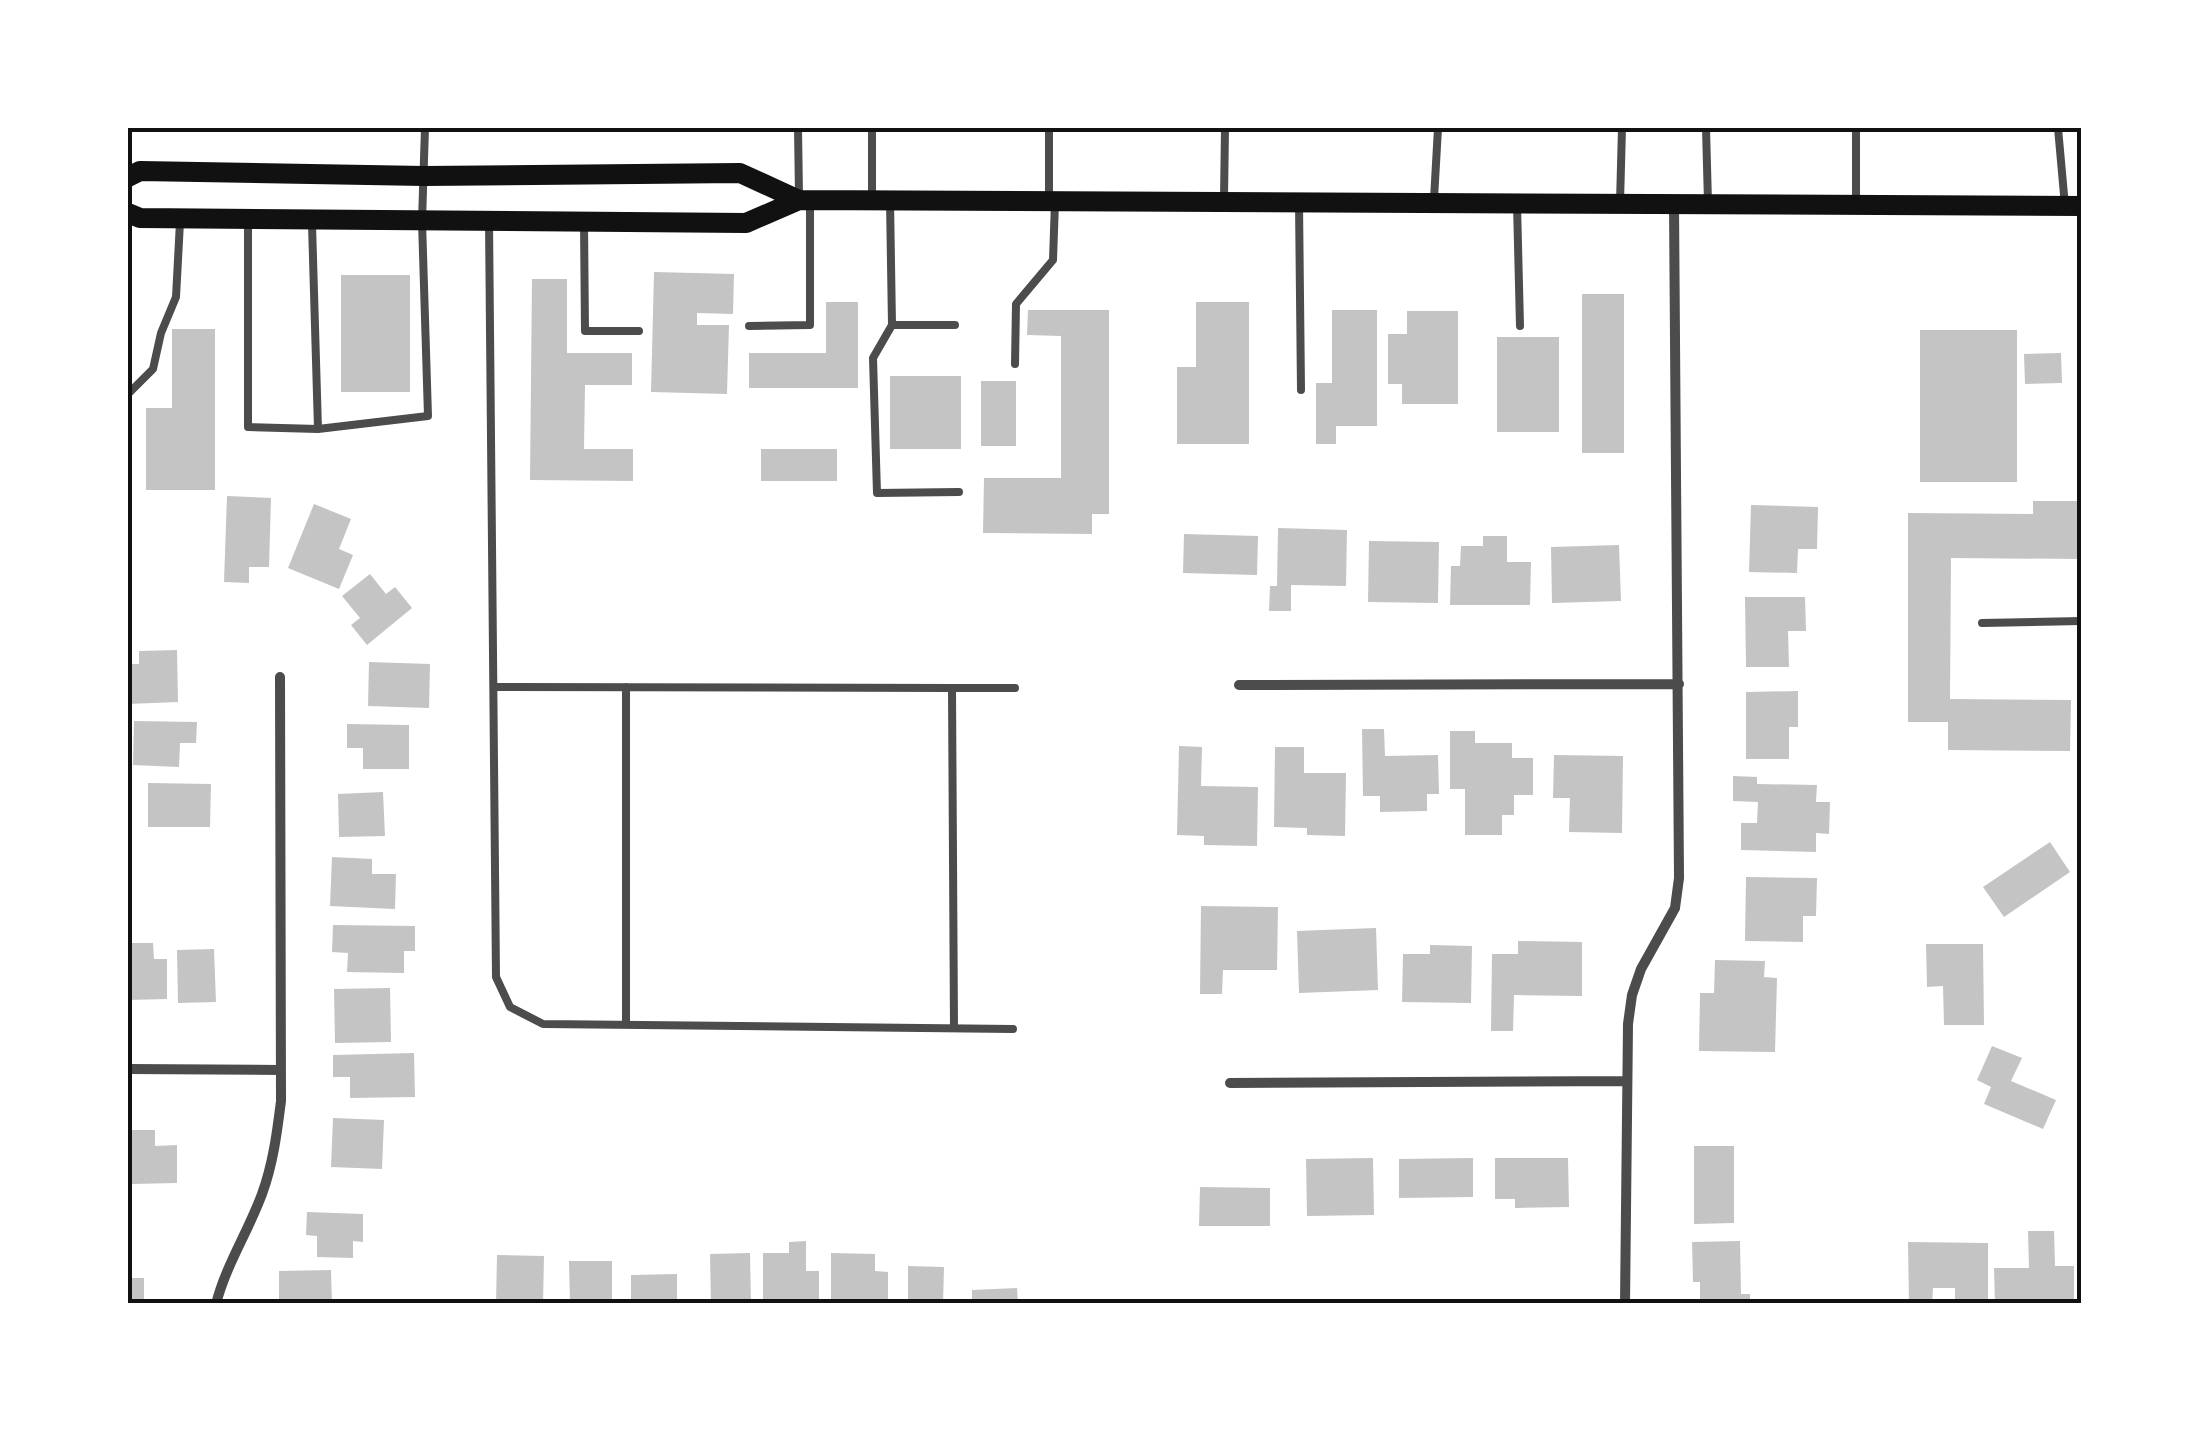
<svg xmlns="http://www.w3.org/2000/svg" width="2209" height="1431" font-family="'Roboto Condensed',sans-serif">
	<style>
		.building { fill: #c4c4c4 }
		.lines { fill: none; stroke-linecap: round; stroke-linejoin: round }
		.service { stroke: #4c4c4c; stroke-width: 8 }
		.minor { stroke: #4c4c4c; stroke-width: 10 }
		.secondary { stroke: #111; stroke-width: 20 }
		.neatline { fill: none; stroke: #111; stroke-width: 4 }
	</style>
	<rect width="100%" height="100%" fill="#fff"/>
	<!-- building -->
	<path class="building" d="M654,272L734,274L733,314L697,313V325H729L727,394L651,392Z
		M341,275H410V392H341Z
		M532,279H567V353H632V385H585L584,449H633V481L530,480Z
		M1582,294H1624V453H1582Z
		M826,302H858V388H749V353H826Z
		M1196,302H1249V444H1177V367H1196Z
		M1028,310H1109V514H1092V534L983,533L984,478H1061V336L1027,335Z
		M1332,310H1377V426H1336V444H1316V383H1332Z
		M1407,311H1458V404H1402V384H1388V334H1407Z
		M172,329H215V490H146V408H172Z
		M1920,330H2017V482H1920Z
		M1497,337H1559V432H1497Z
		M2061,353L2062,383L2025,384L2024,354Z
		M890,376H961V449H890Z
		M981,381H1016V446H981Z
		M761,449H837V481H761Z
		M227,496L271,498L269,567H249V583L224,582Z
		M2033,501H2082V559L1951,558L1950,699L2071,700L2070,751L1948,750V722H1908V513L2033,514Z
		M314,504L351,519L339,549L353,555L339,589L288,568Z
		M1751,505L1818,507L1817,549H1798L1797,573L1749,572Z
		M1278,528L1347,530L1346,586L1291,585V611H1269L1270,586H1277Z
		M1184,534L1258,536L1257,575L1183,573Z
		M1483,536H1507V562H1531L1530,605H1450L1451,566H1460L1461,546H1483Z
		M1369,541L1439,542L1438,603L1368,602Z
		M1619,545L1621,601L1552,603L1551,547Z
		M370,574L386,594L395,587L412,608L367,645L351,625L360,618L342,596Z
		M1745,597H1805L1806,631H1788L1789,667H1746Z
		M177,650L178,702L128,704V664H139V651Z
		M369,662L430,664L429,708L368,706Z
		M1798,691V727H1789V759H1746V692Z
		M134,721L197,722L196,743H180L179,767L133,765Z
		M347,724L409,725V769H363V748H347Z
		M1362,729H1384L1385,756L1438,755L1439,794H1427V811L1380,812V796H1363Z
		M1450,731H1475V743H1512V758H1533V795H1514V815H1502V835H1465V789H1450Z
		M1179,746L1202,747L1201,786L1258,787L1257,846L1204,845V836L1177,835Z
		M1275,747H1304V773H1346L1345,836L1307,835V828L1274,827Z
		M1554,755L1623,756L1622,833L1569,832L1570,798H1553Z
		M1733,776L1757,777V784L1817,785L1816,802H1830L1829,834L1816,833V852L1741,850V823H1757L1758,802L1733,801Z
		M148,783L211,784L210,827H148Z
		M383,792L385,836L339,837L338,794Z
		M2050,842L2070,872L2004,917L1983,887Z
		M332,857L372,859V874H396L395,909L330,906Z
		M1746,877L1817,878L1816,916H1803V942L1745,941Z
		M1201,906L1278,907L1277,970H1223L1222,994H1200Z
		M333,925L415,926V951H404V973L347,972L348,953L332,952Z
		M1376,928L1378,990L1299,993L1297,931Z
		M1518,941L1582,942V996L1514,995L1513,1031H1491L1492,954H1518Z
		M128,943H153L154,959H167V999L128,1000Z
		M1926,944H1983L1984,1025H1944L1943,986L1927,987Z
		M1430,945L1472,946L1471,1003L1402,1002L1403,954H1430Z
		M214,949L216,1002L178,1003L177,950Z
		M1715,960L1765,961L1764,977L1777,978L1775,1052L1699,1051L1700,993H1714Z
		M390,988L391,1042L335,1043L334,989Z
		M1992,1046L2022,1058L2011,1081L2056,1100L2043,1129L1984,1104L1991,1087L1977,1080Z
		M414,1053L415,1097L350,1098V1077H333V1055Z
		M333,1118L384,1120L382,1169L331,1167Z
		M130,1130H155V1146L177,1145V1183L132,1184Z
		M1694,1146H1734V1223L1694,1224Z
		M1373,1158L1374,1215L1307,1216L1306,1159Z
		M1473,1158V1197L1399,1198V1159Z
		M1495,1158H1568L1569,1207L1515,1208V1199H1495Z
		M1200,1187L1270,1188V1226H1199Z
		M307,1212L363,1214V1242L353,1241V1258L317,1257V1236L306,1235Z
		M2028,1231H2054L2055,1266H2074V1304H1995L1994,1268H2029Z
		M806,1241V1271H819V1304H763V1253H789V1242Z
		M1740,1241L1741,1294H1750V1304H1700V1282H1693L1692,1242Z
		M1908,1242L1988,1243V1304H1955V1288H1933L1932,1304H1909Z
		M750,1253L751,1304H711L710,1254Z
		M831,1253L875,1254V1271L888,1272V1304H831Z
		M497,1255L544,1256L543,1304H496Z
		M569,1261H612V1304H570Z
		M908,1266L944,1267L943,1304H908Z
		M331,1270L332,1304H279V1271Z
		M677,1274V1304H631V1275Z
		M128,1278H144V1304H128Z
		M1017,1288L1018,1304H972V1290Z"/>
	<g class="lines">
		<!-- service -->
		<path class="service" d="M798,128L799,196
			M872,128V198
			M1049,128V197
			M1706,128L1708,203
			M2058,128L2065,206
			M1224,198L1225,128
			M1434,199L1438,128
			M890,201L892,325L873,358L877,493L959,492
			M1299,203L1301,390
			M1620,203L1622,128
			M1517,204L1520,326
			M1856,205V128
			M489,221L496,977L510,1007L543,1024L1013,1029
			M584,222L585,331H639
			M248,223V427L318,429L428,416L422,221L425,128
			M312,224L318,429
			M892,325H955
			M749,326L810,325V200
			M1015,364L1016,304L1053,260L1055,202
			M128,394L153,369L161,333L176,297L180,222
			M1982,623L2082,621
			M495,687L952,688
			M626,687V1025
			M954,1028L952,688H1015"/>
		<!-- minor -->
		<path class="minor" d="M1239,685L1679,684
			M128,1069L281,1070
			M1230,1083L1627,1081
			M216,1304C226,1265 248,1232 262,1194C273,1164 277,1133 281,1101L280,677
			M1625,1304L1628,1024L1632,995L1641,969L1675,908L1679,878L1674,204"/>
		<!-- secondary -->
		<path class="secondary" d="M128,177L140,171L424,176L740,173L799,200
			M128,213L140,218L746,223L799,200L2082,206"/>
	</g>
	<!-- border -->
	<rect width="2209" height="1431" fill="none" stroke="#ffffff" stroke-width="260"/>
	<rect x="130" y="130" width="1949" height="1171" class="neatline"/>
</svg>
